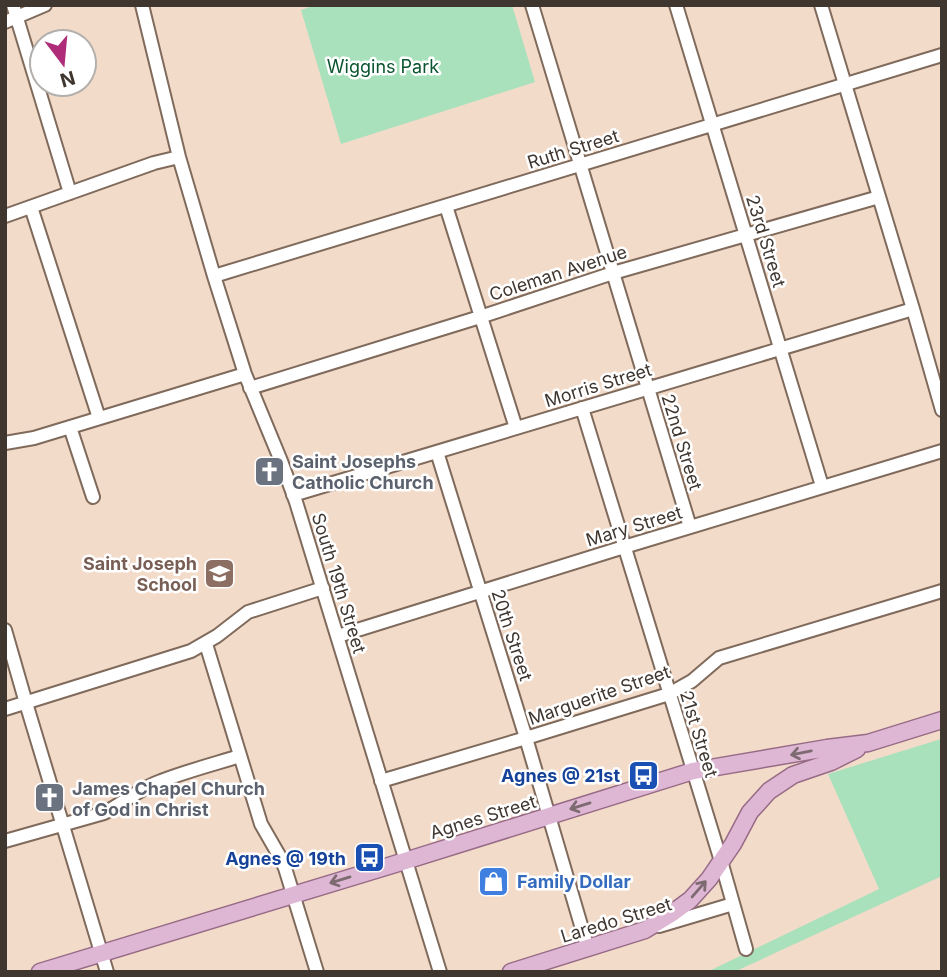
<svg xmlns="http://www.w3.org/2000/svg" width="947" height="977" font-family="Inter,sans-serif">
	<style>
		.green { fill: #a8e1bb }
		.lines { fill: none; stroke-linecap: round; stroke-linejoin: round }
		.minor-casing { stroke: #7f6a5b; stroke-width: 16 }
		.major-casing { stroke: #976b86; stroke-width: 19 }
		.minor { stroke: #fff; stroke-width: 12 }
		.major { stroke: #ddb7d3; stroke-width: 16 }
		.oneway { stroke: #7e6a71 }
		.labels { text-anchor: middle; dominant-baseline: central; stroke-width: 5; stroke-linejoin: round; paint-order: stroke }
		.park-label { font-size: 18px; fill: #0a542f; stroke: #fff }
		.street-label { font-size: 18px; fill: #3f3630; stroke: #fff }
		.worship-label { font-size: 18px; font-weight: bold; fill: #5b616d; stroke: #fff; text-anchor: start }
		.education-label { font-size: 18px; font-weight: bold; fill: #785e54; stroke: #fff; text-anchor: end }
		.transit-label { font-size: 18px; font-weight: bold; fill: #164399; stroke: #fff; text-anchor: end }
		.shop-label { font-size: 18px; font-weight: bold; fill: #366cbe; stroke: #fff; text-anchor: start }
	</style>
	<rect width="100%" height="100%" fill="#f3dbca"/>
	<!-- green -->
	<path class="green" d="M316,5H512L535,82L341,144L301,10Z
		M941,739L942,876L734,972H707L879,889L828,774Z"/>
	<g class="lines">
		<defs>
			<path id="minor" d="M13,5L70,193
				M142,5L179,157L214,276L245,374L281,461L296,502L440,972
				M532,5L690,527
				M676,5L822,486
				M821,5L913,309L942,410
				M5,22L45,5
				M446,206L516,428
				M31,207L99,418
				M5,216L154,163L179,157
				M214,276L942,55
				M250,388L480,317L613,273L879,197
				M582,408L721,861L746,949
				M70,427L93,497
				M5,443L34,438L245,374
				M437,452L526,738L588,949
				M293,495L913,309
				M5,630L26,703L107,972
				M338,636L624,547L942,451
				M206,644L261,824L280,857L285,868L317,972
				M5,709L191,651L217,636L248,612L323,588
				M381,781L526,738L669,694L692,681L719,658L942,591
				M5,841L104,813C124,803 140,788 161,781C187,771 214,764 240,756
				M659,926L733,904"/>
			<path id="major" d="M40,972L405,861L693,771L827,748L868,743L942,720
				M511,972L645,930L671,914L690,900L709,879L733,844L750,812L769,791L793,775L831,762L857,749"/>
		</defs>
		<!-- minor casing -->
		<use href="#minor" class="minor-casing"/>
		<!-- major casing -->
		<use href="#major" class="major-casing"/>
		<!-- minor -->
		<use href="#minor" class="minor"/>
		<!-- major -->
		<use href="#major" class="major"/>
	</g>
	<!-- one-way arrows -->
	<defs><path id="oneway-shaft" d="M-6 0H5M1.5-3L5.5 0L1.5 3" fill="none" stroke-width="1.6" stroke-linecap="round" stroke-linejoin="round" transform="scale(1.75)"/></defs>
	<g class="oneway">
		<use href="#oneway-shaft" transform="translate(801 753) rotate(169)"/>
		<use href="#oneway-shaft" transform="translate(580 806) rotate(163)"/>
		<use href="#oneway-shaft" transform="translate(340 880) rotate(163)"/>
		<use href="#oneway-shaft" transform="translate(699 889) rotate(-49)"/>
	</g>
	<!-- icons -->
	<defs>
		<symbol id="church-square" viewBox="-11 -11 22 22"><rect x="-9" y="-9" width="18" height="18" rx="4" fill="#6b7280" stroke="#fff"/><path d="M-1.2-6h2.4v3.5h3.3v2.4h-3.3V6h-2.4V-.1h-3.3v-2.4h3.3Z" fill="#fff"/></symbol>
		<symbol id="school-square" viewBox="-11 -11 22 22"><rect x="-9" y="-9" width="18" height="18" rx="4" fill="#8d6e63" stroke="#fff"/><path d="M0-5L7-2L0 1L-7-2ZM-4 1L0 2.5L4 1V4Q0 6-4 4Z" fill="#fff"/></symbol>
		<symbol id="bus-square" viewBox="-11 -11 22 22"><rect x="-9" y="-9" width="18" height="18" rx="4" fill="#1a4fb4" stroke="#fff"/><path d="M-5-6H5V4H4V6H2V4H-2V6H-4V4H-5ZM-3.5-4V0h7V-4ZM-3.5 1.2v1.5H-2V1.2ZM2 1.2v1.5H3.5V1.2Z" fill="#fff"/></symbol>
		<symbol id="shop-square" viewBox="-11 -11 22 22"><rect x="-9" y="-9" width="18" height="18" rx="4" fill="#3f7fe0" stroke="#fff"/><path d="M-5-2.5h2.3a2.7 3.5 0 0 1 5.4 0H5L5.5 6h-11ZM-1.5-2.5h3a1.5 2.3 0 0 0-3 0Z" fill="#fff"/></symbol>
	</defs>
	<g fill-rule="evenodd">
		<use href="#church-square" x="252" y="454" width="35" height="35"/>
		<use href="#school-square" x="202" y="556" width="35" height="35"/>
		<use href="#bus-square" x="626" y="758" width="35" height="35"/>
		<use href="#church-square" x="32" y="780" width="35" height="35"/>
		<use href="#bus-square" x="352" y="840" width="35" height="35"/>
		<use href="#shop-square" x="476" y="864" width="35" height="35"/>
	</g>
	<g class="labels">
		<!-- park labels -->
		<g class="park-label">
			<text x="383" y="66">Wiggins Park</text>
		</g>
		<!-- street labels -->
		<g class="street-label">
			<text transform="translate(573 149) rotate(-17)">Ruth Street</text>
			<text transform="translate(766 241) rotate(73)">23rd Street</text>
			<text transform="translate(558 273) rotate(-18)">Coleman Avenue</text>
			<text transform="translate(598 385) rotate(-17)">Morris Street</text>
			<text transform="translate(682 442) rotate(73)">22nd Street</text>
			<text transform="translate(634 526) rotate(-17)">Mary Street</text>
			<text transform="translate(339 583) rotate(73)">South 19th Street</text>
			<text transform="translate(512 635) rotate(72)">20th Street</text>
			<text transform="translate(599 695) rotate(-19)">Marguerite Street</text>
			<text transform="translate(699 734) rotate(73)">21st Street</text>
			<text transform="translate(483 817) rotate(-17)">Agnes Street</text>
			<text transform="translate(616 920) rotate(-17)">Laredo Street</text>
		</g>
		<!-- worship labels -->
		<g class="worship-label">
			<text x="292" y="461">Saint Josephs<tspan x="292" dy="21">Catholic Church</tspan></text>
			<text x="72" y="788">James Chapel Church<tspan x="72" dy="21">of God in Christ</tspan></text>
		</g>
		<!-- education labels -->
		<g class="education-label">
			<text x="197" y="563">Saint Joseph<tspan x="197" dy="21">School</tspan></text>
		</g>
		<!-- transit labels -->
		<g class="transit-label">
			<text x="620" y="775">Agnes @ 21st</text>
			<text x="346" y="858">Agnes @ 19th</text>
		</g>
		<!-- shop labels -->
		<g class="shop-label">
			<text x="517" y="881">Family Dollar</text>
		</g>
	</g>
	<!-- border -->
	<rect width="947" height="977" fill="none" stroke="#3f3630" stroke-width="14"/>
	<!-- north arrow -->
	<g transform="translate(63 63) rotate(164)"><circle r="33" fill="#ffffff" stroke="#b2afac" stroke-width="2"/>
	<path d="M0-5L12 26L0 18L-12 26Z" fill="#ae2c78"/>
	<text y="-10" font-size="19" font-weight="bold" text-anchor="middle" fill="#3f3630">N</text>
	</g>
</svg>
